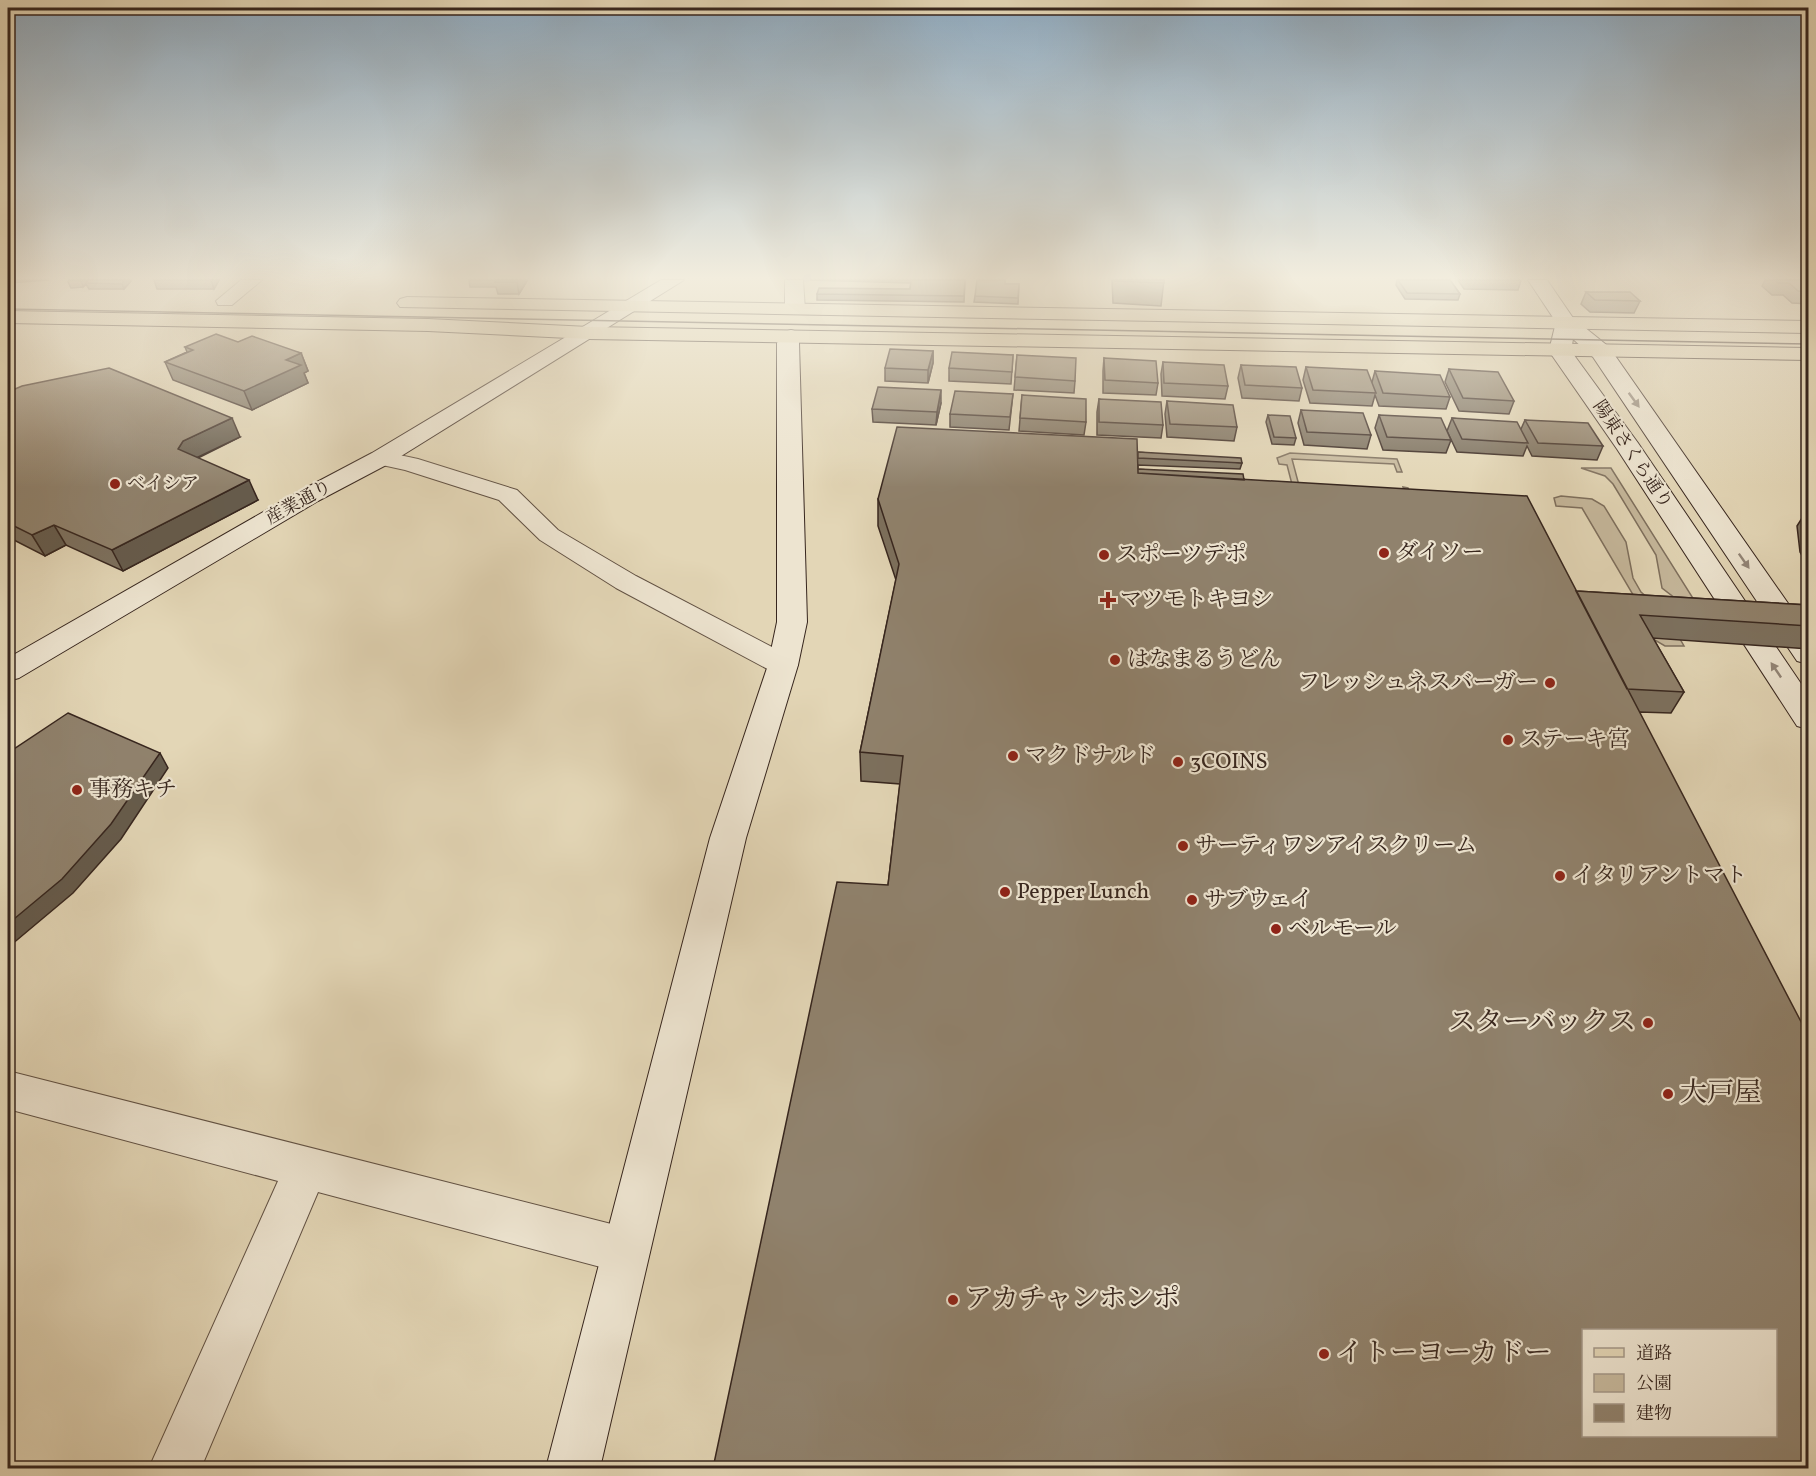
<svg xmlns="http://www.w3.org/2000/svg" width="1816" height="1476" font-family="Vollkorn,'Noto Serif JP',serif">
	<style>
		.green { fill: #c6b89c; stroke: #7e6f5d; stroke-width: 1.5 }
		.lines { fill: none; stroke-linecap: round; stroke-linejoin: round }
		.street-casing { stroke: #625244; stroke-width: 2 }
		.secondary-casing { stroke: #37261e; stroke-width: 2 }
		.primary-casing { stroke: #37261e; stroke-width: 2 }
		.street { fill: #ede4d0; fill-rule: evenodd }
		.secondary { fill: #ede4d0; fill-rule: evenodd }
		.primary { fill: #e3d6b6; fill-rule: evenodd }
		.tram { stroke: #37261e; stroke-width: 1.5 }
		.wall { fill: #7c705e; stroke: #37261e; stroke-width: 1.5 }
		.shaded-wall { fill: #655b4c; stroke: #37261e; stroke-width: 1.5 }
		.building { fill: #90826d; stroke: #37261e; stroke-width: 1.5; fill-rule: evenodd }
		.oneway { fill: #928577 }
		.poi-dot { fill: #8f2418; stroke: #ede4d0; stroke-width: 2 }
		.labels { text-anchor: middle; dominant-baseline: central; stroke-width: 4.5; stroke-linejoin: round; paint-order: stroke }
		.far-street-label { font-size: 18px; fill: #37261e; stroke: #ede4d0 }
		.far-poi-label { font-size: 18px; fill: #37261e; stroke: #ede4d0; text-anchor: start }
		.poi-label { font-size: 22px; fill: #37261e; stroke: #ede4d0; text-anchor: start }
		.near-poi-label { font-size: 27px; fill: #37261e; stroke: #ede4d0; text-anchor: start }
	</style>
	<rect width="100%" height="100%" fill="#e3d6b6"/>
	<filter id="stains"><feTurbulence type="fractalNoise" baseFrequency=".00333" numOctaves="4"/><feColorMatrix values="0 0 0 0 .2 0 0 0 0 .09 0 0 0 0 .02 0 0 0 .5 -.17"/></filter>
	<radialGradient id="worn" r=".72"><stop offset=".6" stop-color="#630" stop-opacity="0"/><stop offset="1" stop-color="#630" stop-opacity=".3"/></radialGradient>
	<!-- green -->
	<path class="green" d="M1290,453L1397,459L1402,472H1397L1394,464L1292,459L1301,493L1407,499L1403,487L1408,488L1413,502L1286,495L1285,492H1294L1287,465L1279,464L1277,458Z
		M1581,468H1611L1696,603L1675,598L1662,588L1656,555L1613,484L1605,476Z
		M1561,496L1592,499L1604,506L1626,542L1633,578L1641,592L1665,613L1684,646H1665L1653,639L1635,598L1582,508L1556,506L1554,498Z"/>
	<g class="lines">
		<defs>
			<path id="street" d="M241,280H262L232,305H218L216,301Z
				M785,280H803L805,310L802,314H788L785,310Z
				M381,451L418,459L517,490L558,530L636,576L793,658L798,665L793,672L783,674L773,672L616,588L540,540L499,500L405,470L373,463L369,458L373,453Z
				M8,1071L627,1228L643,1235L650,1251L643,1267L627,1274L318,1192L201,1468H149L278,1181L8,1109Z"/>
			<path id="secondary" d="M661,280H684L390,463L318,501L19,678L8,681V658L300,491L372,453Z
				M1528,280H1547L1573,318L1609,347L1808,632V664L1797,661L1593,357L1573,339L1571,351L1638,443L1808,694V729L1797,726L1617,449L1549,351L1556,322Z
				M791,330L798,332L801,336L799,343L807,622L798,665L746,838L600,1468H546L710,838L768,665L777,622V343L784,332Z"/>
			<path id="primary" d="M407,297L1808,321V333L400,307L397,303L400,299Z
				M8,311L428,319L589,327L1808,348V360L589,339L428,331L8,323Z"/>
		</defs>
		<!-- street casing -->
		<use href="#street" class="street-casing"/>
		<!-- secondary casing -->
		<use href="#secondary" class="secondary-casing"/>
		<!-- primary casing -->
		<use href="#primary" class="primary-casing"/>
		<!-- street -->
		<use href="#street" class="street"/>
		<!-- secondary -->
		<use href="#secondary" class="secondary"/>
		<!-- primary -->
		<use href="#primary" class="primary"/>
		<!-- tram -->
		<path class="tram" d="M8,309L1808,344"/>
	</g>
	<!-- wall -->
	<path class="wall" d="M8,280H49L8,283Z
		M69,280H131V281L124,289H89L86,284L83,287L71,288L68,282Z
		M154,280H219L214,289H157Z
		M469,280H527V281L519,294H498L496,287H470Z
		M965,280L964,302L817,300V294L910,289L911,283L810,280Z
		M1112,280H1164L1161,306L1113,303Z
		M1397,280H1450L1460,294L1458,300L1405,299L1396,285Z
		M1458,280H1521L1518,290L1464,289Z
		M1765,280H1809V304L1792,303L1783,295H1772L1762,286Z
		M1005,284H1019L1018,304L974,302L975,296Z
		M1586,292L1640,301L1634,313L1590,312L1581,304Z
		M238,342L301,353L308,371L304,373L308,383L252,410L173,380L165,362L187,352L185,347Z
		M933,351V363L928,383L885,381V368Z
		M1013,355L1011,384L949,381V368Z
		M1017,355L1075,381L1074,393L1014,390Z
		M1104,358L1158,383L1156,395L1103,393V371Z
		M1163,362L1228,386L1225,399L1162,396L1161,374Z
		M1241,365L1302,388L1299,401L1242,398L1238,378Z
		M1306,367L1372,382L1375,371L1450,397L1446,409L1379,406L1375,395L1372,406L1310,403L1303,380Z
		M1449,369L1514,401L1509,414L1459,411L1445,382Z
		M8,392L240,437L198,458L258,500L123,571L66,545L45,556L8,537Z
		M1013,394L1009,430L950,427V414Z
		M1022,395L1086,422L1084,435L1019,431Z
		M1099,399L1163,425L1161,438L1097,435V412Z
		M1167,401L1237,427L1234,441L1167,437L1165,414Z
		M941,403L936,425L873,422L872,409Z
		M1301,410L1371,435L1367,449L1304,445L1298,423Z
		M1268,415L1296,438L1294,445L1272,444L1266,422Z
		M1379,415L1451,440L1446,453L1383,450L1375,428Z
		M1452,418L1521,429L1525,420L1603,446L1597,460L1532,456L1527,446L1523,456L1457,452L1447,431Z
		M1138,452L1242,463L1240,469L1138,465V469L1244,480L1576,591L1809,605V649L1653,638L1684,692L1671,713L1639,712L888,885L900,784L861,781L860,752L896,580L878,526V499Z
		M1809,507V568L1800,552L1797,526Z"/>
	<!-- shaded-wall -->
	<path class="shaded-wall" d="M81,280H89L83,287Z
		M124,280L131,281L124,289L122,284Z
		M211,280H219L214,289Z
		M517,280L527,281L519,294L517,282Z
		M933,351V363L928,383V370Z
		M301,353L308,371L304,373L308,383L252,410L244,391L286,360Z
		M941,390V403L936,425L937,412Z
		M232,418L240,437L192,460L178,449L183,441Z
		M249,480L258,500L123,571L112,550Z
		M54,525L66,545L45,556L32,535Z
		M160,753L168,768L121,839L73,893L11,945L8,941V924Z"/>
	<!-- building -->
	<path class="building" d="M88,280H124L122,284L86,283Z
		M496,280H517V282H495Z
		M911,280H965L964,296L817,294L819,288L910,289Z
		M977,280H1005V284H1019L1018,298L975,296Z
		M1115,280H1164V283L1115,281Z
		M1398,280H1450L1460,294L1407,293Z
		M1775,280H1809V292L1798,291L1789,283H1778Z
		M1586,292H1630L1640,301L1595,300Z
		M216,334L238,342L252,336L301,353L286,360L301,365L244,391L165,362L193,350L185,347Z
		M890,349L933,351L928,370L885,368Z
		M952,352L1013,355L1012,372L949,368Z
		M1017,355L1076,358L1075,381L1015,377Z
		M1104,358L1156,361L1158,383L1105,380Z
		M1163,362L1224,365L1228,386L1164,383Z
		M1241,365L1296,367L1302,388L1245,385Z
		M1306,367L1367,370L1376,393L1313,390Z
		M109,368L232,418L183,441L178,449L249,480L112,550L54,525L32,535L8,523V392L22,386Z
		M1449,369L1498,372L1514,401L1463,398Z
		M1375,371L1440,375L1450,397L1383,393Z
		M878,387L941,390L937,412L872,409Z
		M955,391L1013,394L1010,417L950,414Z
		M1022,395L1086,399V422L1020,418Z
		M1099,399L1161,402L1163,425L1099,422Z
		M1167,401L1233,405L1237,427L1170,424Z
		M1301,410L1363,413L1371,435L1307,432Z
		M1268,415L1290,416L1296,438L1274,437Z
		M1379,415L1441,418L1451,440L1387,437Z
		M1452,418L1517,422L1528,443L1462,439Z
		M1525,420L1588,423L1603,446L1538,443Z
		M897,427L1137,439L1138,473L1527,496L1809,1037V1468H713L837,882L888,885L903,756L860,752L899,564L878,499ZM1584,1330H1776V1436H1584Z
		M1138,452L1241,458L1242,463L1138,458Z
		M1138,469L1243,474L1244,480L1138,473Z
		M1576,591L1809,605V626L1640,615L1684,692L1627,689Z
		M68,713L160,753L111,824L62,879L8,924V753Z"/>
	<!-- one-way arrows -->
	<defs><path id="oneway-solid" d="M-6-.8H1V-3.2L6.5 0L1 3.2V.8H-6Z" transform="scale(1.5)"/></defs>
	<g class="oneway">
		<use href="#oneway-solid" transform="translate(1634 400) rotate(54)"/>
		<use href="#oneway-solid" transform="translate(1744 561) rotate(55)"/>
		<use href="#oneway-solid" transform="translate(1776 670) rotate(-124)"/>
	</g>
	<!-- sky -->
	<linearGradient id="sky" x2="0" y2="1"><stop stop-color="#8faabf"/><stop offset="0.57" stop-color="#f2edde"/><stop offset="1" stop-color="#f2edde" stop-opacity="0"/></linearGradient>
	<rect width="1816" height="487" fill="url(#sky)"/>
	<!-- markers -->
	<g class="poi-dot">
		<circle cx="115" cy="484" r="6"/>
		<circle cx="1384" cy="553" r="6"/>
		<circle cx="1104" cy="555" r="6"/>
		<path d="M1105 591h6v6h6v6h-6v6h-6v-6h-6v-6h6z"/>
		<circle cx="1115" cy="660" r="6"/>
		<circle cx="1550" cy="683" r="6"/>
		<circle cx="1508" cy="740" r="6"/>
		<circle cx="1013" cy="756" r="6"/>
		<circle cx="1178" cy="762" r="6"/>
		<circle cx="77" cy="790" r="6"/>
		<circle cx="1183" cy="846" r="6"/>
		<circle cx="1560" cy="876" r="6"/>
		<circle cx="1005" cy="892" r="6"/>
		<circle cx="1192" cy="900" r="6"/>
		<circle cx="1276" cy="929" r="6"/>
		<circle cx="1648" cy="1023" r="6"/>
		<circle cx="1668" cy="1094" r="6"/>
		<circle cx="953" cy="1300" r="6"/>
		<circle cx="1324" cy="1354" r="6"/>
	</g>
	<g class="labels">
		<!-- far-street labels -->
		<g class="far-street-label">
			<text transform="translate(1632 455) rotate(56)">陽東さくら通り</text>
			<text transform="translate(299 503) rotate(-29)">産業通り</text>
		</g>
		<!-- far-poi labels -->
		<g class="far-poi-label">
			<text x="127" y="484">ベイシア</text>
		</g>
		<!-- poi labels -->
		<g class="poi-label">
			<text x="1396" y="553">ダイソー</text>
			<text x="1116" y="555">スポーツデポ</text>
			<text x="1120" y="600">マツモトキヨシ</text>
			<text x="1127" y="660">はなまるうどん</text>
			<text x="1538" y="683" text-anchor="end">フレッシュネスバーガー</text>
			<text x="1520" y="740">ステーキ宮</text>
			<text x="1025" y="756">マクドナルド</text>
			<text x="1190" y="762">3COINS</text>
			<text x="89" y="790">事務キチ</text>
			<text x="1195" y="846">サーティワンアイスクリーム</text>
			<text x="1572" y="876">イタリアントマト</text>
			<text x="1017" y="892">Pepper Lunch</text>
			<text x="1204" y="900">サブウェイ</text>
			<text x="1288" y="929">ベルモール</text>
		</g>
		<!-- near-poi labels -->
		<g class="near-poi-label">
			<text x="1636" y="1023" text-anchor="end">スターバックス</text>
			<text x="1680" y="1094">大戸屋</text>
			<text x="965" y="1300">アカチャンホンポ</text>
			<text x="1336" y="1354">イトーヨーカドー</text>
		</g>
	</g>
	<!-- margin -->
	<rect width="1816" height="1476" fill="none" stroke="#e3d6b6" stroke-width="30"/>
	<rect x="9" y="9" width="1798" height="1458" fill="none" stroke="#37261e" stroke-width="3"/>
	<rect x="15" y="15" width="1786" height="1446" fill="none" stroke="#37261e" stroke-width="1.5"/>
	<!-- legend -->
	<rect x="1582" y="1329" width="195" height="108" fill="#ede4d0" stroke="#a49889" stroke-width="1.5"/>
	<rect x="1594" y="1348" width="30" height="9" fill="#e3d6b6" stroke="#a49889" stroke-width="1.5"/>
	<text x="1636" y="1359" font-size="18" fill="#37261e">道路</text>
	<rect x="1594" y="1374" width="30" height="18" fill="#c6b89c" stroke="#a49889" stroke-width="1.5"/>
	<text x="1636" y="1389" font-size="18" fill="#37261e">公園</text>
	<rect x="1594" y="1404" width="30" height="18" fill="#90826d" stroke="#a49889" stroke-width="1.5"/>
	<text x="1636" y="1419" font-size="18" fill="#37261e">建物</text>
	<rect width="100%" height="100%" filter="url(#stains)"/>
	<rect width="100%" height="100%" fill="url(#worn)"/>
</svg>
